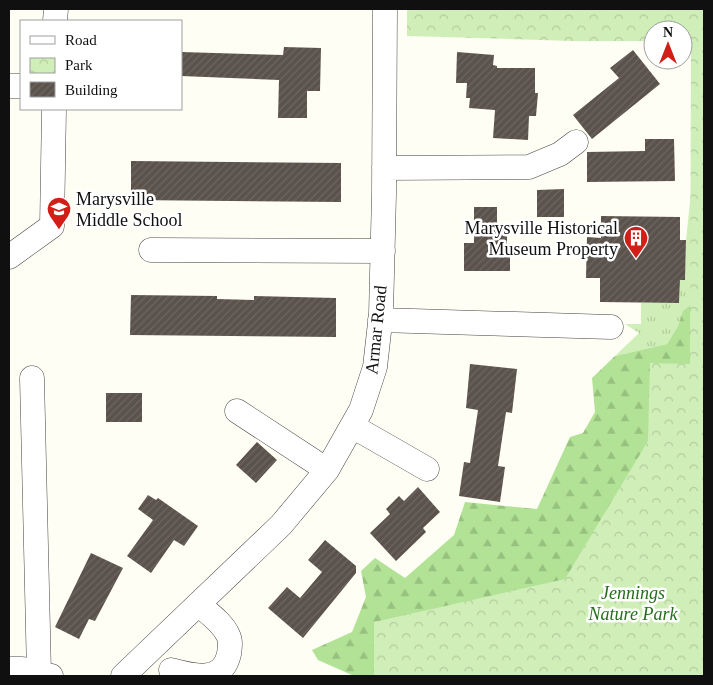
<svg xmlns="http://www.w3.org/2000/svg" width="713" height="685" font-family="'Times New Roman',serif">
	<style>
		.grass { fill: url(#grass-tufts) }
		.forest { fill: url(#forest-firs) }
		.park { fill: url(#park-crowns) }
		.building { fill: url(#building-hatch) }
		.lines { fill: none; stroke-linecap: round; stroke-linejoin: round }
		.minor-casing { stroke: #434343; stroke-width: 25 }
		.minor { stroke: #fff; stroke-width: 24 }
		.labels { text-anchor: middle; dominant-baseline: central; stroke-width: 5; stroke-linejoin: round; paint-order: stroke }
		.poi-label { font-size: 18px; fill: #101010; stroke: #fff; text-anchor: start }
		.street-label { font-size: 18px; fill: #101010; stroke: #fff }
		.park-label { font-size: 18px; font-style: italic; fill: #227118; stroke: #fff }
	</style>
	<defs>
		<pattern id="grass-tufts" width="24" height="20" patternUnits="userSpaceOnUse" patternTransform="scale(1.25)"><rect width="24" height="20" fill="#d0efb8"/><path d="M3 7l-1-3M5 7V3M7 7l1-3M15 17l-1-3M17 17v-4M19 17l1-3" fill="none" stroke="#b2cc9d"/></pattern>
		<pattern id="forest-firs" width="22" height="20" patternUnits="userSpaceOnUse" patternTransform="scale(1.25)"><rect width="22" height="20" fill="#b1e295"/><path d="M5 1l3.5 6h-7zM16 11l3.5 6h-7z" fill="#97c17f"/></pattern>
		<pattern id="park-crowns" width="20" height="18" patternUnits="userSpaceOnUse" patternTransform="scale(1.25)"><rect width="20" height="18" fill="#d0efb8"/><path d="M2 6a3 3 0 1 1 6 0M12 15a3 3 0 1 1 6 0" fill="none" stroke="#b2cc9d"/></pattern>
		<pattern id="building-hatch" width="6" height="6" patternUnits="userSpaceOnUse" patternTransform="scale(1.25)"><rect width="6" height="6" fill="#5a524b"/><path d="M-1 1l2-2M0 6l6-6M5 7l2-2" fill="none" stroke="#6d6661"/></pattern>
	</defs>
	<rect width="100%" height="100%" fill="#fffef4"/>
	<!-- grass -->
	<path class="grass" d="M704,67V305L684,311L678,326L667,344L615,356L639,333L625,324H641V303H679L680,280H685L686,240Z"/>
	<!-- forest -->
	<path class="forest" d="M696,301L704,305L667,506L460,676H354L318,660L312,650L352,632L366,597L361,571L375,558L405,578L454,535L465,502L537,509L570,437L583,433L595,412L592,378L615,356L667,344L678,326L683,311Z"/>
	<!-- park -->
	<path class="park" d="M407,9H704V676H374V622L565,579L648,441L650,363L690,364L691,42H683V30H653V41H572L407,36Z"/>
	<!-- building -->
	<path class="building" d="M284,47L321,48L320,91H307V118H278L279,80L181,76V52L283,55Z
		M633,50L660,84L592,139L573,115L619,78L610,68Z
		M457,52L494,55L493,65L497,66V68H535V93H538L536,116H529L528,140L493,138L495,110L469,108L470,98H466L467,83H456Z
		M645,139H674L675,181L587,182V152L645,151Z
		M131,161L341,163V202L131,200Z
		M564,189V217H537V190Z
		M474,207H497V228H507V251H510V271H464V243H474Z
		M601,216L680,217V240H686L685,280H680L679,303L600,302V278H586L587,237L601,238Z
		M131,295L217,296V299L254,300V296L336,298V337L130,335Z
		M470,364L517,369L512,413L506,412L498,466L505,467L500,502L459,496L464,462L470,463L478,410L466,408Z
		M106,393H142V422H106Z
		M257,442L277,460L256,483L236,465Z
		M418,487L440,512L423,528L426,532L396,561L370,533L390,514L386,509L399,496L404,501Z
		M148,495L156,500L158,498L198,526L184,546L174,540L151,573L127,556L153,520L138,509Z
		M325,540L356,566V573L303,638L268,608L287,587L300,598L322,572L308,560Z
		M91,553L123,568L95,621L89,619L79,639L55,627Z"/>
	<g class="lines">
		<defs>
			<path id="minor" d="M55,21L56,9
				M9,86H21
				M384,168L529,167L560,154L576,142
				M151,250L383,251
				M9,257L52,226L54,109
				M380,320L611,327
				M32,378L39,673
				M237,411L327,470
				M352,426L427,469
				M9,669H22L51,676
				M171,670C193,676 222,684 229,654C230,647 231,641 228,635C222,622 208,613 198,604
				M123,676L281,525L327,470L361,410L375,367L381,314L384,194L385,9"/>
		</defs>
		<!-- minor casing -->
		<use href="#minor" class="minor-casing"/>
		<!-- minor -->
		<use href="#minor" class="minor"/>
	</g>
	<!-- icons -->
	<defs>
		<symbol id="school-pin" viewBox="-11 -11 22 30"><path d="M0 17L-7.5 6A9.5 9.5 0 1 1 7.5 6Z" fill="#d11f17" stroke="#fff"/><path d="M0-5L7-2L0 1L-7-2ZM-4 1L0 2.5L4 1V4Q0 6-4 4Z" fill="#fff"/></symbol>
		<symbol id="building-pin" viewBox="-11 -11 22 30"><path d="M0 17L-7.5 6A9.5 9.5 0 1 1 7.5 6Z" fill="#d11f17" stroke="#fff"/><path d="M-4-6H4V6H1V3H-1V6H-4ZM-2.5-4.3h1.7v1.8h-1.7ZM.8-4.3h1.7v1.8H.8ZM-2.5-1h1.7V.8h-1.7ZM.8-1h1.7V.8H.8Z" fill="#fff"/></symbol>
	</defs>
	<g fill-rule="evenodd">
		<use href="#school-pin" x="45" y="195" width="28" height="38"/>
		<use href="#building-pin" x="622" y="224" width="28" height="38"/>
	</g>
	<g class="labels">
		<!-- poi labels -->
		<g class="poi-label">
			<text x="76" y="199">Marysville<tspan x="76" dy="21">Middle School</tspan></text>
			<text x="618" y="228" text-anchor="end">Marysville Historical<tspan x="618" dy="21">Museum Property</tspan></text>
		</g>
		<!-- street labels -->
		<g class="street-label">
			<text transform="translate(376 330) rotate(-84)">Armar Road</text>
		</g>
		<!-- park labels -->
		<g class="park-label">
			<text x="633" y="593">Jennings<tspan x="633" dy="21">Nature Park</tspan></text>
		</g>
	</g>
	<!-- border -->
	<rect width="713" height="685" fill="none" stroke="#101010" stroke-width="20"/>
	<!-- legend -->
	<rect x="20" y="20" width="162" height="90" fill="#ffffff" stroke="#9f9f9f"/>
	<rect x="30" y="36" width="25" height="8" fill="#ffffff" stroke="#9f9f9f"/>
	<text x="65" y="45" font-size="15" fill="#101010">Road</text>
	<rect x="30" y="58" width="25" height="15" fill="url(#park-crowns)" stroke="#9f9f9f"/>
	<text x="65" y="70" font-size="15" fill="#101010">Park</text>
	<rect x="30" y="82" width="25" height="15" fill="url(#building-hatch)" stroke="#9f9f9f"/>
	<text x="65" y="95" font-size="15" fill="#101010">Building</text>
	<!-- north arrow -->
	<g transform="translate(668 45)"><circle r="24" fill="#ffffff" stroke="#9f9f9f"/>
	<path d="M0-4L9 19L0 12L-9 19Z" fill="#d11f17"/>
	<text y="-8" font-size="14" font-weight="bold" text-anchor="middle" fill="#101010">N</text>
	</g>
</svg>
